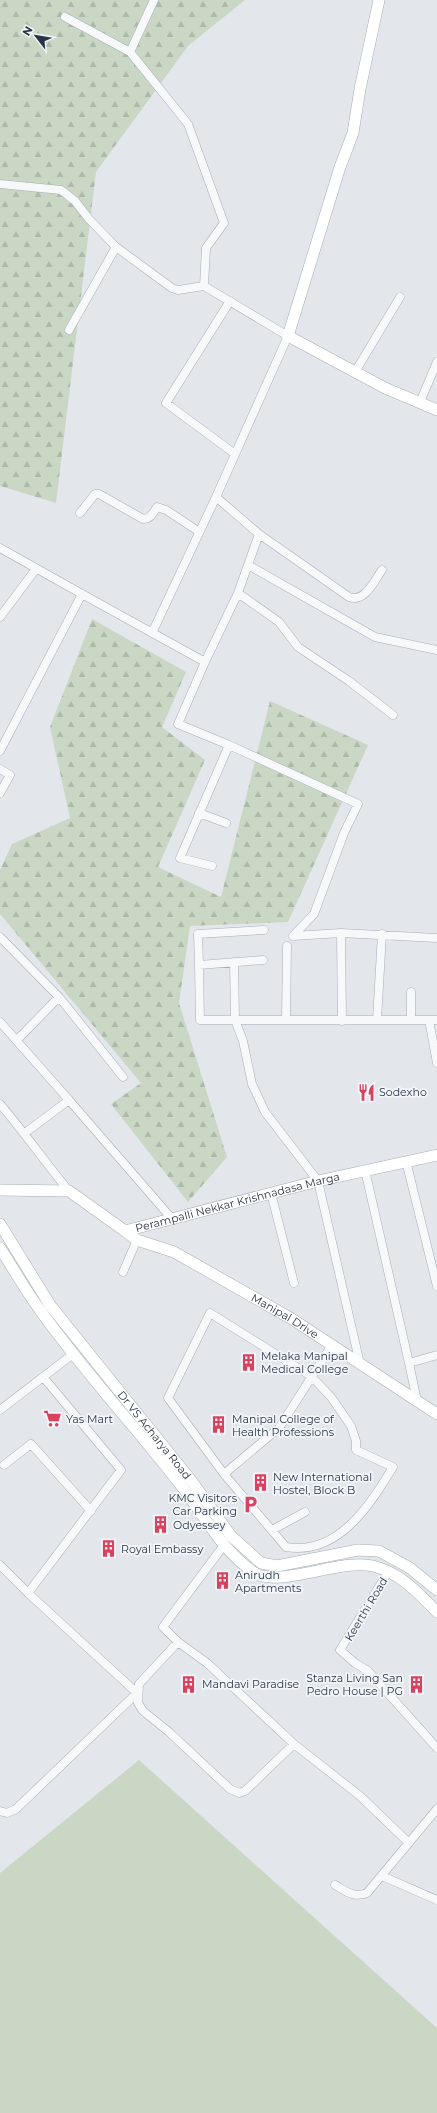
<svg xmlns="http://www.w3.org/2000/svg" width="437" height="2113" font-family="Montserrat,sans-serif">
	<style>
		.grass { fill: #c9d7c4 }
		.forest { fill: url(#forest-firs) }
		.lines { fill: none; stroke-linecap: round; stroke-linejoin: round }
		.street-casing { stroke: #a7aeb7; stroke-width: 9 }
		.secondary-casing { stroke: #a7aeb7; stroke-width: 12 }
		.street { stroke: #f6f8fa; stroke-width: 8 }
		.secondary { stroke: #fff; stroke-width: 11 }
		.labels { text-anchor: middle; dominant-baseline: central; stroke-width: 3.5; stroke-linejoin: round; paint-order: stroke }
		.poi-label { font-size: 11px; fill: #293546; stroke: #f3f6f9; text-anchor: start }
		.street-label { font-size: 11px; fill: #293546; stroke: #f3f6f9 }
	</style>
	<defs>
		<pattern id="forest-firs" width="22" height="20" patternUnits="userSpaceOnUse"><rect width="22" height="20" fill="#c9d7c4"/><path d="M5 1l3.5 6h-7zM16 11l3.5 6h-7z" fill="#adb9aa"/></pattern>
	</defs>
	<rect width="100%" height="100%" fill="#e3e7ec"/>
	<!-- grass -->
	<path class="grass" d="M139,1760L437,2028V2113H0V1873Z"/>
	<!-- forest -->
	<path class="forest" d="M0,0H245L188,46L96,172L56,503L0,486Z
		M92,619L186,672L162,727L205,760L158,867L221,897L270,701L368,745L288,922L190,926L179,1003L227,1157L188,1202L111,1104L141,1083L0,914V870L12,844L70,818L50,727Z"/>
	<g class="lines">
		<defs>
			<path id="street" d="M65,17L130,52L188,124L224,223L206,248L204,286
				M130,52L154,0
				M0,184L61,190L75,201L89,219L116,247L172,288L178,290L204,286L288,336L216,497L259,534L238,593
				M230,301L166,403L235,454
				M69,330L116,247
				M355,372L400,297
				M420,402L437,362
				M80,513L95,494H99L143,519C151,519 153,513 157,507L166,510L198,531
				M259,534L349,597C365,603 374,581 382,570
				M0,548L82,594
				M248,565L375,637L437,650
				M0,617L36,569
				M152,633L216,497
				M205,662L178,724L229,745L180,858L212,866
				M229,745L358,804L344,833L314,914L293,936
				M0,751L82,594L205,662L238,593L279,622L298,647L349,681L393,715
				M0,769L10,775L0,793
				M199,813L226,823
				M341,933L342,1021
				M293,936L341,933L437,938
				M0,937L59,997
				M263,960L199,965L200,1020H437
				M234,962L235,1020L243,1041L252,1084L265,1112L318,1181L360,1364
				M199,965L198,934L264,930
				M286,1020L287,946
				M377,1020L382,934
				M411,1020V992
				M429,1020L437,1063
				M0,1022L69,1100L25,1133
				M17,1040L59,997L123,1077
				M69,1100L173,1220
				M0,1104C24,1132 45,1162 69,1191
				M406,1161L437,1286
				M365,1170L409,1363L437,1355
				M271,1193L294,1283
				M123,1272L137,1240
				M409,1363L417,1401
				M0,1410L73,1354
				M4,1465L31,1444L91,1511
				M224,1474L168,1398L210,1313L311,1376L331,1397L351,1426L356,1441V1450L393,1467C370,1505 338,1556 286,1547L224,1474L279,1428L332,1345
				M272,1530L305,1512
				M224,1545L163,1627L178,1642L207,1663L294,1744L360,1796L409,1843
				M0,1565L28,1593L121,1470L44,1378
				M388,1572L340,1650L355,1663L368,1671L437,1748
				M178,1642L139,1684L138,1703L143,1711L169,1732L230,1789L239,1793L245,1791L294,1744
				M0,1811L7,1813L16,1809L137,1693L28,1593
				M382,1876L437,1900
				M335,1885C347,1892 354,1898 367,1893L437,1809"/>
			<g id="secondary">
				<path d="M379,0L360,89L353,133L340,167L288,336L385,388L437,410"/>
				<path id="s1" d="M0,1190L69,1191L125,1231L318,1181L437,1155"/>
				<path id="s2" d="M0,1224L50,1305L193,1483L231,1536L261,1563L277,1566L358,1550L379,1551L410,1568L437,1590"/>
				<path id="s3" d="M125,1231L137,1240L174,1252L292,1319L437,1414"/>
				<path d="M0,1248C13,1268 25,1290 40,1310C84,1372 137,1428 183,1488C205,1517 223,1552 255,1573C278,1588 342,1558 373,1566C401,1573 418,1593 437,1612"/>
			</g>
		</defs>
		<!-- street casing -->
		<use href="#street" class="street-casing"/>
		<!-- secondary casing -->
		<use href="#secondary" class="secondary-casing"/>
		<!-- street -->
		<use href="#street" class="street"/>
		<!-- secondary -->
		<use href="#secondary" class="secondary"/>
	</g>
	<!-- icons -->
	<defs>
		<symbol id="restaurant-bare" viewBox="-9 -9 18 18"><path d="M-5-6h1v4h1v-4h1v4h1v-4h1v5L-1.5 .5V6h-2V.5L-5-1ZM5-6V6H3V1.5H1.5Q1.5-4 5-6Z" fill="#d8425e" stroke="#f3f6f9" stroke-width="2.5" paint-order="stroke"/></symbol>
		<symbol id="building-bare" viewBox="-9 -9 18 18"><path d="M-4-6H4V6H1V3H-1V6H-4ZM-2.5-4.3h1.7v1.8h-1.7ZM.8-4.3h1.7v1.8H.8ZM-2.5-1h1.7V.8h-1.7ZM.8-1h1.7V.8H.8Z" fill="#d8425e" stroke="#f3f6f9" stroke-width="2.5" paint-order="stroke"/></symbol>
		<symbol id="supermarket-bare" viewBox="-9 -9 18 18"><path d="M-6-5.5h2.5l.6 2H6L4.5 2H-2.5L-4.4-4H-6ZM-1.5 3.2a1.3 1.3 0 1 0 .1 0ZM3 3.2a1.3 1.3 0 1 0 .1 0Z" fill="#d8425e" stroke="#f3f6f9" stroke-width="2.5" paint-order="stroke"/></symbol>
		<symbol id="parking-bare" viewBox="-9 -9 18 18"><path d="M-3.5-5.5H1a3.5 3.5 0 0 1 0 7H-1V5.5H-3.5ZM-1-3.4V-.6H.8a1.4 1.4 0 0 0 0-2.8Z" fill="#d8425e" stroke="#f3f6f9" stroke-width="2.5" paint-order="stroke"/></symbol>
	</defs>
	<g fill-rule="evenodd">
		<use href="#restaurant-bare" x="354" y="1080" width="25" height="25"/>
		<use href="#building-bare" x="236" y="1350" width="25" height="25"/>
		<use href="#supermarket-bare" x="40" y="1406" width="25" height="25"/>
		<use href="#building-bare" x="206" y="1412" width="25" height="25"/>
		<use href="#building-bare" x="248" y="1470" width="25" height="25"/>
		<use href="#parking-bare" x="238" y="1492" width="25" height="25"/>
		<use href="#building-bare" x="148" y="1512" width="25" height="25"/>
		<use href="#building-bare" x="96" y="1536" width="25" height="25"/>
		<use href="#building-bare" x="210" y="1568" width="25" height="25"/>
		<use href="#building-bare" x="176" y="1672" width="25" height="25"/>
		<use href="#building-bare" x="404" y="1672" width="25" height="25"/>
	</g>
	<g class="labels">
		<!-- poi labels -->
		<g class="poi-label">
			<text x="379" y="1092">Sodexho</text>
			<text x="261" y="1356">Melaka Manipal<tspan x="261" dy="13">Medical College</tspan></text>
			<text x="66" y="1419">Yas Mart</text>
			<text x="232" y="1419">Manipal College of<tspan x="232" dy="13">Health Professions</tspan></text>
			<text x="273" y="1477">New International<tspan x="273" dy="13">Hostel, Block B</tspan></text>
			<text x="237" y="1498" text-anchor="end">KMC Visitors<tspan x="237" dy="13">Car Parking</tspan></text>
			<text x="173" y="1525">Odyessey</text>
			<text x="121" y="1549">Royal Embassy</text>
			<text x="235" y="1575">Anirudh<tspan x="235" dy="13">Apartments</tspan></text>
			<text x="403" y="1678" text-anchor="end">Stanza Living San<tspan x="403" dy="13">Pedro House | PG</tspan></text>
			<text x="202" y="1684">Mandavi Paradise</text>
		</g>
		<!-- street labels -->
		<g class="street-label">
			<text stroke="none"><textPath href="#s1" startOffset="254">Perampalli Nekkar Krishnadasa Marga</textPath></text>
			<text stroke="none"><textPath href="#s3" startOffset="182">Manipal Drive</textPath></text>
			<text stroke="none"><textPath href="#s2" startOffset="262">Dr VS Acharya Road</textPath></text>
			<text transform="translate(366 1609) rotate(-59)">Keerthi Road</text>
		</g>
	</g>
	<!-- north arrow -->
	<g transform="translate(36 36) rotate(301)" stroke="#f3f6f9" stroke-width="3" paint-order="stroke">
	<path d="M0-3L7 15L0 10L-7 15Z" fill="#293546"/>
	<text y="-6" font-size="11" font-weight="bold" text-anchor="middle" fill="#293546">N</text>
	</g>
</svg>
